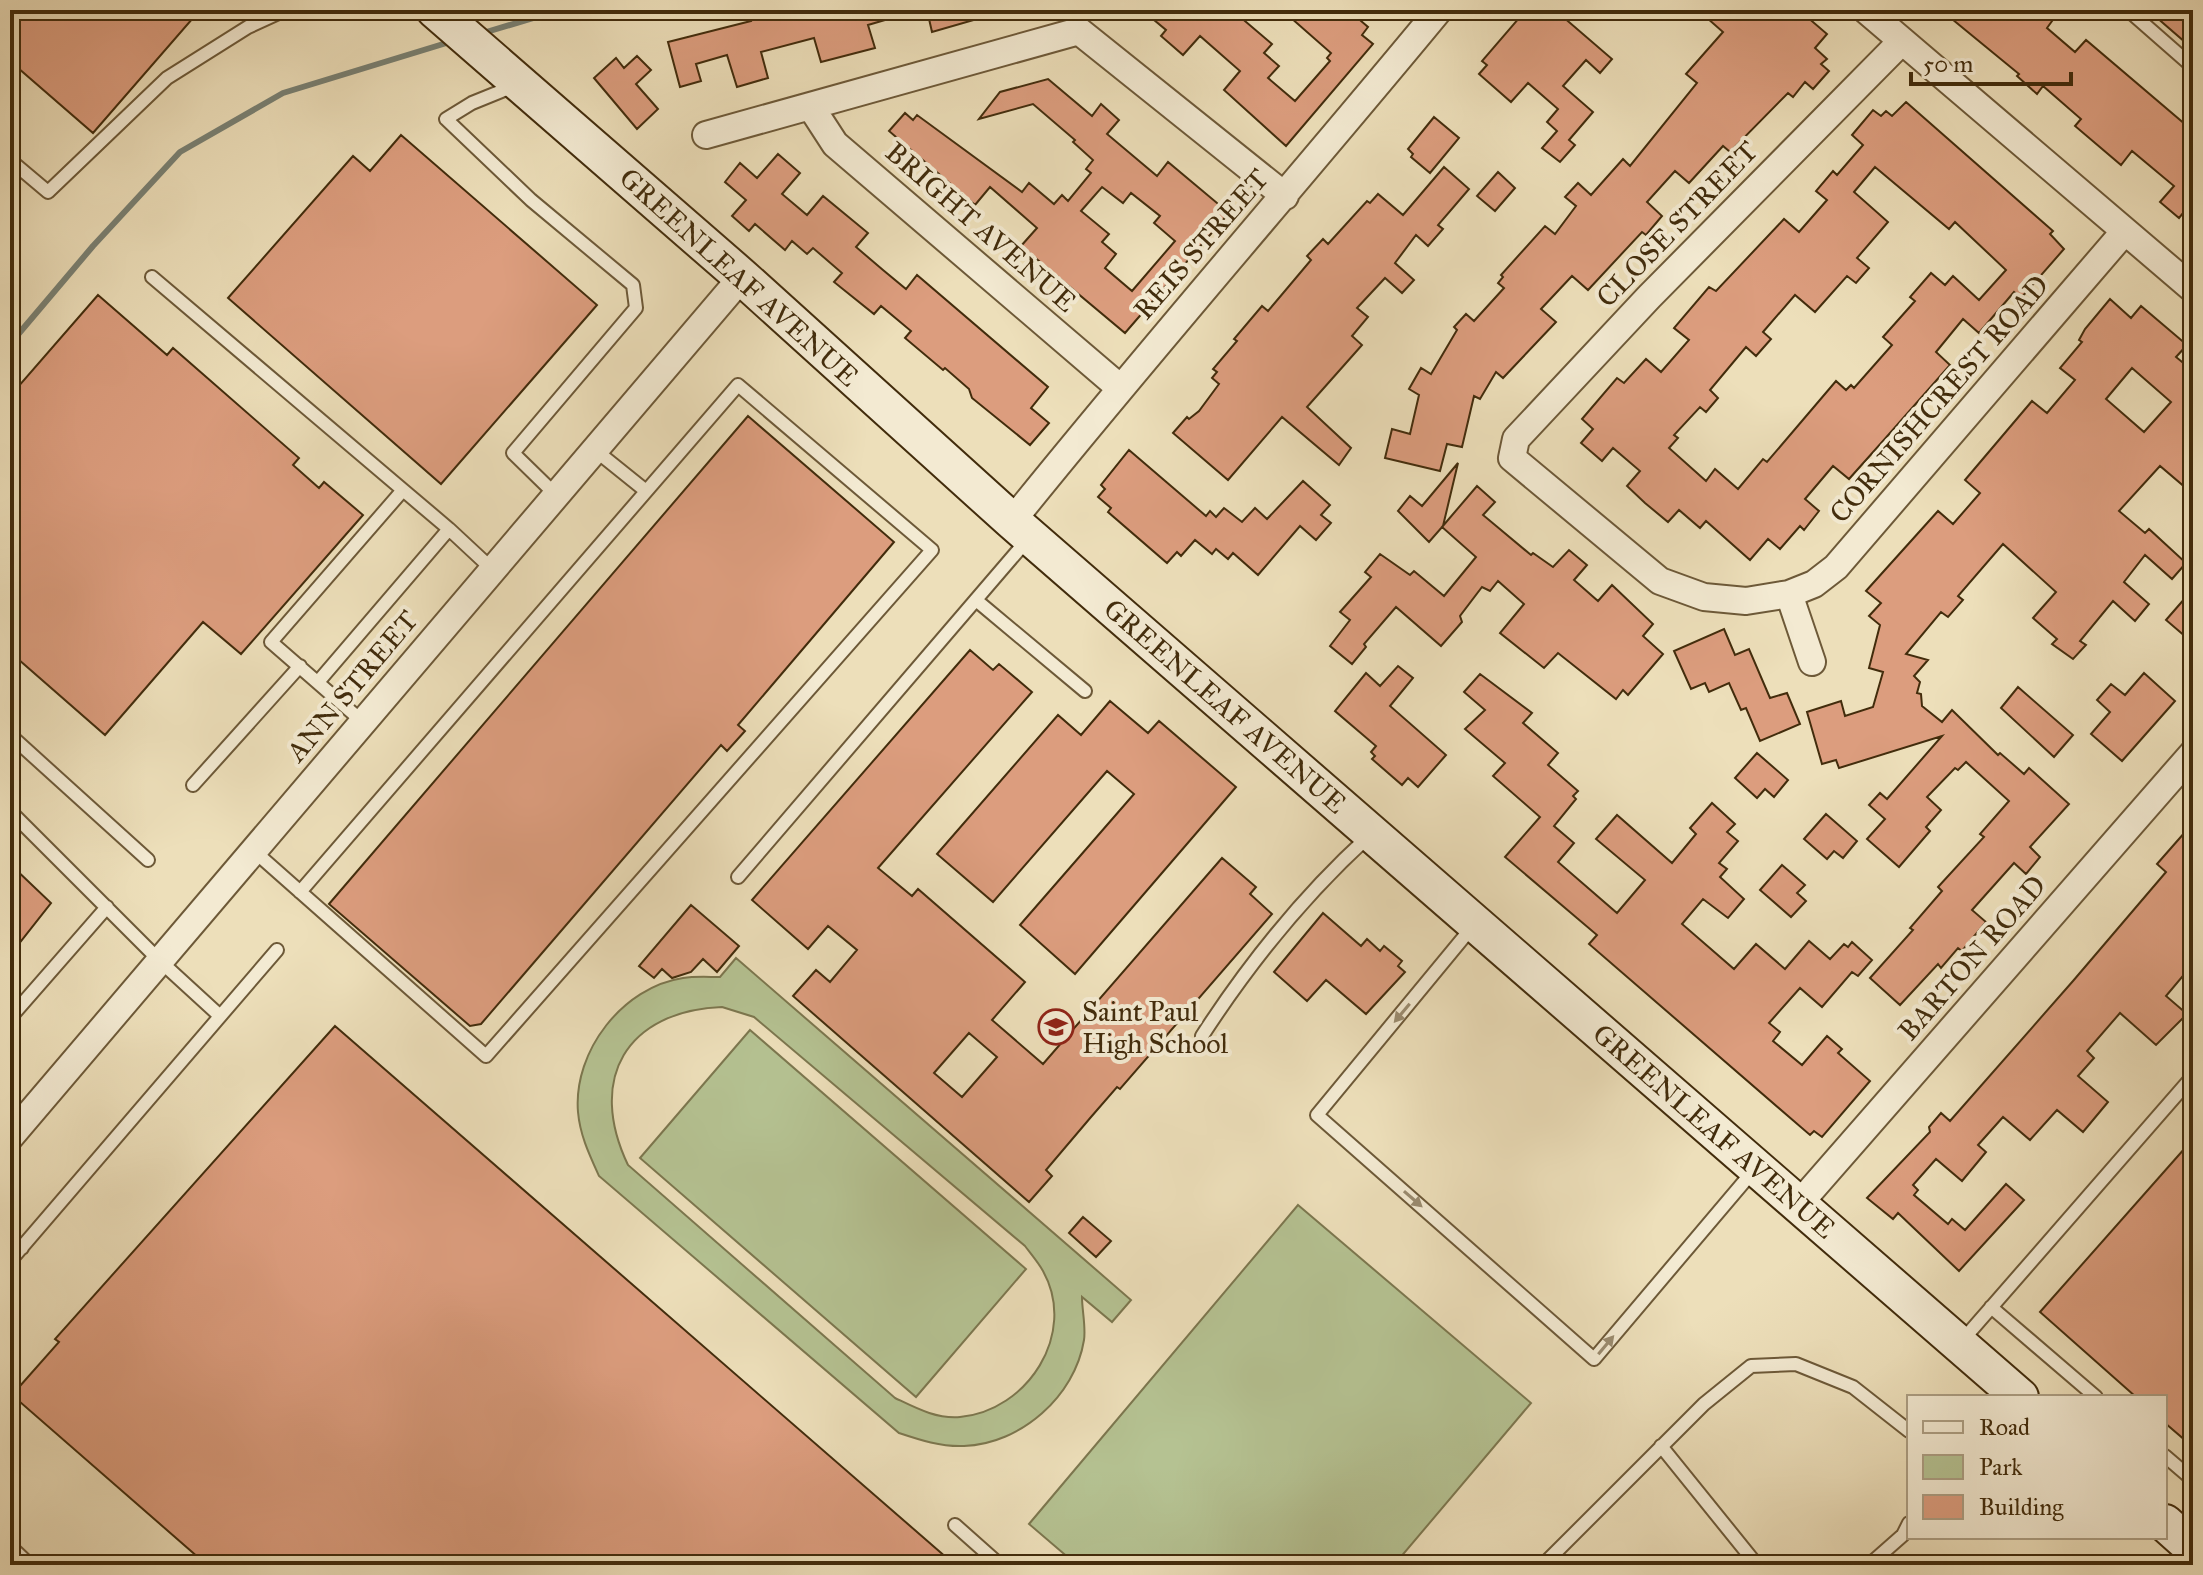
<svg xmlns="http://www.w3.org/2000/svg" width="2203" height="1575" font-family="'IM FELL Great Primer',serif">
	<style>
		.green { fill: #b5c292; stroke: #7c774f; stroke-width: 2; fill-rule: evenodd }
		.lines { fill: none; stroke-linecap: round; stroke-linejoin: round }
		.stream { stroke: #798174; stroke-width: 6 }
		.building { fill: #dc9d7e; stroke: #422c0c; stroke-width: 2; fill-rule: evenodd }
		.service-casing { stroke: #6d5938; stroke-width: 16 }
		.minor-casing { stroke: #6d5938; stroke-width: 30 }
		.secondary-casing { stroke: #422c0c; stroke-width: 40 }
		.service { stroke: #f3ead2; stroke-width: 12 }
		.minor { stroke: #f3ead2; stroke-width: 26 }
		.secondary { stroke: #f3ead2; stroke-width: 36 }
		.oneway { fill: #9a8b6f }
		.labels { text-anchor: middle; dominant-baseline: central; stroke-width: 8; stroke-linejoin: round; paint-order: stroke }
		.street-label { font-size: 28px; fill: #422c0c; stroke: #f3ead2 }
		.poi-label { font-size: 28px; fill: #422c0c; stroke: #f3ead2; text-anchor: start }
	</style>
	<rect width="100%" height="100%" fill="#eddfba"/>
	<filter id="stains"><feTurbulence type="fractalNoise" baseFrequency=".0025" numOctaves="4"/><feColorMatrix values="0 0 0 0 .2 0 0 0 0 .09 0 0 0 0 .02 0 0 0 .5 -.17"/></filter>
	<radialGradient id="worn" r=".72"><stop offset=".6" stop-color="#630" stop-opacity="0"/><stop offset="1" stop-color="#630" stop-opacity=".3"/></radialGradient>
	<!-- green -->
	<path class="green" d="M736,958L1131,1300L1112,1322L1082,1297C1082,1310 1086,1327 1084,1340C1075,1396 1021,1444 964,1446C941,1447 920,1440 899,1433L599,1176C589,1154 580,1135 578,1112C573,1051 623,987 683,978C695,976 708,977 720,977ZM722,1007L754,1017L1025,1246C1031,1254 1038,1262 1043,1271C1078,1334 1027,1411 960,1417C936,1419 916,1408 895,1398L628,1165C587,1079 626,1011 722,1007Z
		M750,1030L1026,1269L916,1397L640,1158Z
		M1298,1205L1531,1403L1394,1565H1077L1029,1524Z"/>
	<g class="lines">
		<!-- stream -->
		<path class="stream" d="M483,33L560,10
			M10,344L93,246L180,152L283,93L453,41"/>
	</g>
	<!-- building -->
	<path class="building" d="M10,10H200L93,133L10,61Z
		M763,10H901L902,15L868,25L875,48L821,62L814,38L761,52L768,78L737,87L727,55L696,64L701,81L680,87L668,42L751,21L749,14Z
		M927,10H991V15L932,32Z
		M1142,10H1232L1272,44L1264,53L1279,66L1268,78L1295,101L1330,61L1327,58L1331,53L1282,10H1370L1361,21L1368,27L1362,35L1373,44L1286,146L1224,90L1240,71L1200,36L1183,55L1161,36L1166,30Z
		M1526,10H1555L1612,59L1600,73L1586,60L1563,86L1593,112L1569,140L1575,145L1560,162L1542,148L1557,131L1547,122L1558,109L1528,83L1511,102L1479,74L1487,65L1482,61Z
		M1698,10H1799L1827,34L1815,48L1827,59L1821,64L1829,71L1813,89L1805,82L1793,97L1788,93L1730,152L1723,146L1689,183L1675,171L1647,202L1662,216L1646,235L1642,232L1588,290L1572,276L1541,309L1556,322L1503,378L1496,372L1480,399L1474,396L1462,447L1447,444L1440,471L1385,458L1392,429L1410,434L1419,395L1409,389L1421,368L1431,374L1457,330L1454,327L1466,314L1474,321L1504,288L1498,283L1503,277L1501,275L1545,226L1555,234L1576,206L1565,197L1578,183L1591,195L1623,159L1630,166L1697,83L1686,74L1723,32Z
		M1941,10H2060L2047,28L2075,52L2086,40L2193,131V201L2179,218L2160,202L2174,186L2132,151L2121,165L2075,126L2081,119L2043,86L2037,94L2017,76L2019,74Z
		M2148,10H2193V49Z
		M637,56L651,70L636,84L658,109L637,129L594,78L616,58L624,68Z
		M1048,79L1092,116L1101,104L1119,120L1107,134L1157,176L1168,162L1229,213L1125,333L1021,246L1037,228L990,187L975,205L889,131L905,113L913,120L917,115L1022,192L1029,183L1054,204L1062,195L1068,201L1091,173L1086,169L1093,160L1073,142L1075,140L1033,104L979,119L1000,92ZM1102,187L1123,203L1131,193L1160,216L1154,223L1175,241L1132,291L1105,268L1116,254L1102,242L1109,234L1081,211Z
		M1906,102L2053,231L2050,234L2064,249L2021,298L2014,292L1979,333L1963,319L1936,352L1950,365L1883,441L1849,479L1833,466L1805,499L1819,511L1804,530L1800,526L1780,549L1768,539L1750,560L1706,521L1700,528L1679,510L1668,522L1645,503L1627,486L1640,471L1613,448L1602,461L1581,443L1593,429L1582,419L1617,378L1624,383L1646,359L1661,372L1689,340L1674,328L1709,287L1716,291L1784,219L1799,232L1827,200L1816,191L1833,171L1837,175L1863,145L1852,135L1873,110L1881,116L1886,111L1892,116ZM1875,167L1949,229L1955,222L2006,270L1979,300L1953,276L1945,285L1931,273L1910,297L1915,301L1883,337L1892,345L1854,388L1851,385L1846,390L1836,381L1767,462L1763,459L1738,489L1715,469L1706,481L1669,448L1678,438L1674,435L1700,407L1706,412L1718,398L1710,390L1746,347L1756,356L1771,339L1763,332L1795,295L1815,312L1847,276L1856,283L1869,268L1857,258L1888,222L1854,192Z
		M1434,117L1459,138L1430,173L1411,157L1413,154L1408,149Z
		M401,135L597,305L441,484L228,298L353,156L370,171Z
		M778,154L800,173L782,194L807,215L823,196L868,233L856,247L883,270L906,289L917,275L1048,387L1031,408L1049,423L1030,445L972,398L969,389L945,368L943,370L905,338L911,331L881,306L874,314L834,282L842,273L813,248L807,254L792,241L785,250L755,224L749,231L732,216L746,200L725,182L740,163L757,178Z
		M1444,167L1469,189L1438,225L1443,229L1428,246L1416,235L1395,263L1414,280L1402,293L1385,278L1357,308L1368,317L1352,336L1362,345L1307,407L1351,448L1339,465L1282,417L1228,480L1173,433L1187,417L1189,419L1199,411L1219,384L1212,378L1217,372L1213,369L1237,341L1234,339L1262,306L1268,311L1311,260L1307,256L1323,239L1328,244L1367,201L1370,203L1378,194L1403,215Z
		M1498,172L1515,188L1495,211L1477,196Z
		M98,295L167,355L173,348L299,458L293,465L319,488L324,482L363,515L241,654L203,622L105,735L10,652V396Z
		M2110,299L2131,318L2141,306L2187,345L2176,357L2193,371V494L2160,466L2119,511L2145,533L2149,529L2186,563L2172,579L2145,555L2124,582L2149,604L2135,621L2113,601L2080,641L2086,645L2073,659L2052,644L2057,639L2033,618L2056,592L2003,544L1958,596L1963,600L1948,617L1941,612L1906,654L1928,660L1914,676L1920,682L1917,693L1921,694L1922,706L1942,722L1952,710L1998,755L2000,753L2024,774L2029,768L2069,804L2030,847L2040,857L2026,874L2014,863L1972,910L1986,922L1962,951L1958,948L1941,968L1938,964L1900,1005L1870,978L1913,930L1910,928L1942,891L1938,887L1984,837L1980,834L2009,801L1966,762L1958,770L1955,768L1927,797L1941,810L1926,827L1930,831L1899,867L1867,839L1885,819L1869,805L1880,793L1887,799L1942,736L1839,768L1836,760L1822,764L1807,712L1841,701L1845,716L1873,707L1883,672L1869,668L1880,625L1869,616L1881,603L1866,591L1938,511L1953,524L1980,493L1965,480L2032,401L2047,413L2075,380L2060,368L2082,342L2079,340L2085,329ZM2132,368L2171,402L2144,432L2106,399Z
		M748,416L894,542L738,725L745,731L727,751L721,745L481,1024L470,1026L329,904Z
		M1129,450L1206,516L1210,511L1216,517L1224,508L1242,522L1255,508L1267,519L1303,481L1330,505L1321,515L1331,523L1316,540L1300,526L1258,575L1233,553L1228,559L1216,549L1212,554L1195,540L1181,556L1177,552L1167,563L1108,512L1111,508L1098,497L1105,489L1101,485Z
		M1458,463L1443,526L1429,542L1398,511L1410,496L1422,506Z
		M1477,486L1495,502L1483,515L1531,555L1533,553L1553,567L1569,550L1587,565L1574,580L1598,601L1612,585L1653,624L1643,636L1663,654L1628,695L1623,690L1616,699L1558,653L1544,668L1500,633L1524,604L1498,581L1490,591L1482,587L1460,616L1462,622L1441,646L1396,607L1364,644L1366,647L1352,664L1330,646L1350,620L1340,612L1371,577L1365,572L1380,554L1410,575L1414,571L1444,596L1476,557L1442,527Z
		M2193,589V643L2166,620Z
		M1724,629L1735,655L1749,649L1770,698L1787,693L1800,724L1760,741L1746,708L1741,710L1729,683L1709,692L1705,683L1691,689L1674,651Z
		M970,650L993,670L999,664L1032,692L878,868L912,896L918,889L1025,982L992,1020L1043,1064L1222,858L1256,887L1250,894L1272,914L1120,1089L1117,1087L1091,1117L1046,1170L1052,1176L1029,1202L793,996L816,970L830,982L857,950L828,926L808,949L752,900ZM969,1033L997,1057L962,1097L934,1073Z
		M1398,666L1413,678L1390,706L1446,755L1418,787L1408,778L1402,785L1372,759L1375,756L1371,752L1376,746L1335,711L1366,673L1380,686Z
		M2144,673L2175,701L2122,761L2091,734L2110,712L2097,700L2111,684L2125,695Z
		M1480,674L1532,713L1523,723L1558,753L1548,765L1578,791L1573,796L1576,799L1554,826L1574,843L1558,862L1617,913L1645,880L1596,839L1617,815L1672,863L1696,834L1690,828L1712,803L1735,824L1727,832L1738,841L1719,863L1727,869L1720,877L1744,899L1728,918L1703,899L1682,924L1734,969L1756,944L1785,969L1809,941L1830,959L1844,944L1848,947L1852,942L1872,960L1858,976L1852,972L1822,1007L1800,988L1769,1023L1780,1032L1773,1041L1802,1065L1827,1036L1842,1049L1838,1053L1870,1081L1822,1137L1814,1131L1810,1135L1589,944L1597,935L1505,857L1540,817L1493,776L1505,763L1465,729L1485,710L1464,692Z
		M2018,687L2073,735L2054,757L2001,708Z
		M1110,701L1148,733L1159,721L1236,787L1075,974L1020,925L1134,794L1107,771L993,902L937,854L1058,715L1081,735Z
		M1757,753L1788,780L1774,797L1765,789L1757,798L1735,778Z
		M1826,814L1857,841L1843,858L1834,851L1827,859L1804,839Z
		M2193,823V964L2166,996L2187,1014L2156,1045L2120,1013L2087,1051L2094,1058L2078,1076L2108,1102L2083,1132L2057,1110L2030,1140L2003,1117L1978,1145L1986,1152L1962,1181L1936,1159L1913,1185L1918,1190L1914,1195L1948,1224L1952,1219L1965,1230L2006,1184L2024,1200L1959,1271L1898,1213L1893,1219L1867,1198L1930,1132L1929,1127L1941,1113L1950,1121L2073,981L2166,872L2157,864Z
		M10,864L51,903L10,955Z
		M1782,865L1805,885L1797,893L1806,901L1791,917L1760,890Z
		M691,905L739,946L717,972L703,959L691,972L672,978L662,969L654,978L639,966Z
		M1323,913L1361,946L1367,939L1380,951L1384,946L1402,961L1398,966L1405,972L1366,1014L1326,980L1307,1001L1274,972Z
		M335,1026L955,1565H207L12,1395L59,1342L55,1339Z
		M2193,1139V1447L2165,1423V1397H2136L2040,1312Z
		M1083,1217L1111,1241L1096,1257L1069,1233Z"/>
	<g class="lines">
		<defs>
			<path id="service" d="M2128,10L2193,67
				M514,86L472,103L446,119L531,200L633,285L636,308L513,453L556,495
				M10,160L48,192L167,78L248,27L285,10
				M10,238V242
				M152,277L403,490L271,642L363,722
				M595,450L646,491
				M449,529L493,570
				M976,600L1085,691
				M318,682L449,529L403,490
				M10,735L148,860
				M193,785L300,666
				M10,811L160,961L220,1016
				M254,851L486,1056L932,550L738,385L300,892
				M738,877L1028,539
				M1473,926L1317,1115L1594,1359L1754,1170
				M10,1018L107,907
				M1202,1036C1250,962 1304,895 1369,836
				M10,1237L22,1248
				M10,1261L277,950
				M1991,1307L2096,1397
				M1961,1342L2193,1076
				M1661,1446L1757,1565
				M2165,1456L2193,1480
				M955,1525L1000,1565
				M10,1546L30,1565
				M1543,1565L1704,1404L1751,1366L1796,1364L1853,1387L1909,1431
				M1869,1565L1903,1535L1909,1523"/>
			<path id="minor" d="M1866,10L2193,289
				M811,107L835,144L1119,387
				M706,135L1079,31L1285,196
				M1012,521C1151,348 1298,181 1439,10
				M1789,594L1746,601L1704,597L1660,581L1512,458L1516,439L1649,297L1901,42
				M1812,662L1789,594L1814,584L1836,567L2125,231
				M10,1137L742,277
				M1798,1205L2193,753"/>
			<path id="secondary" d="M435,10L742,277L1012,521L2020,1397
				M2165,1523L2193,1548"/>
		</defs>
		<!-- service casing -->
		<use href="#service" class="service-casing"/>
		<!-- minor casing -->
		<use href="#minor" class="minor-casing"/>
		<!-- secondary casing -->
		<use href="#secondary" class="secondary-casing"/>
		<!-- service -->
		<use href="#service" class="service"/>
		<!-- minor -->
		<use href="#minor" class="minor"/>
		<!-- secondary -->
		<use href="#secondary" class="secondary"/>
	</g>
	<!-- one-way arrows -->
	<defs><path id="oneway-solid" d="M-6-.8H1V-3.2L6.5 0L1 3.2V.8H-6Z" transform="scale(2)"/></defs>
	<g class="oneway">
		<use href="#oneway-solid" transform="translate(1402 1013) rotate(130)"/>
		<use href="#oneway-solid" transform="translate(1413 1199) rotate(41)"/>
		<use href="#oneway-solid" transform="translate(1606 1345) rotate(-50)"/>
	</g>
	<!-- icons -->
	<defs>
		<symbol id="school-ring" viewBox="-11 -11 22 22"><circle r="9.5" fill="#f3ead2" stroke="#8f2418" stroke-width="1.5"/><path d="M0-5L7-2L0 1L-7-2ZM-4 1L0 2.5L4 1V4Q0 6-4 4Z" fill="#8f2418"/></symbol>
	</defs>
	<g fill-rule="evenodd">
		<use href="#school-ring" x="1036" y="1007" width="40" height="40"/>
	</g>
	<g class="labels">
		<!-- street labels -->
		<g class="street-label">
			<text transform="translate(1677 224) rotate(-46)">CLOSE STREET</text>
			<text transform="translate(981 227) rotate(41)">BRIGHT AVENUE</text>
			<text transform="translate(1201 244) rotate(-49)">REIS STREET</text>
			<text transform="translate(739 277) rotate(42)">GREENLEAF AVENUE</text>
			<text transform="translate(1939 399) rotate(-49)">CORNISHCREST ROAD</text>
			<text transform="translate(352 686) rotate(-50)">ANN STREET</text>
			<text transform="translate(1225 706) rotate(41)">GREENLEAF AVENUE</text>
			<text transform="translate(1972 958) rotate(-49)">BARTON ROAD</text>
			<text transform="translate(1714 1131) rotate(41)">GREENLEAF AVENUE</text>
		</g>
		<!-- poi labels -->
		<g class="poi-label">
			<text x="1082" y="1011">Saint Paul<tspan x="1082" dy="32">High School</tspan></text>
		</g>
	</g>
	<!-- margin -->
	<rect width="2203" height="1575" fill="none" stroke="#eddfba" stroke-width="40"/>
	<rect x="12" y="12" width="2179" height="1551" fill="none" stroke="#422c0c" stroke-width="4"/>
	<rect x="20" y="20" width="2163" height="1535" fill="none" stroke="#422c0c" stroke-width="2"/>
	<!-- legend -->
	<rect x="1907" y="1395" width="260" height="144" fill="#f3ead2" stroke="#ac9e83" stroke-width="2"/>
	<rect x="1923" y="1421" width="40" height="12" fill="#f3ead2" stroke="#ac9e83" stroke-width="2"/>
	<text x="1979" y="1435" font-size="24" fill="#422c0c">Road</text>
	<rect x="1923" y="1455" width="40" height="24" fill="#b5c292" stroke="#ac9e83" stroke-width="2"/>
	<text x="1979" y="1475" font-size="24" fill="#422c0c">Park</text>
	<rect x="1923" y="1495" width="40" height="24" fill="#dc9d7e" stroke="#ac9e83" stroke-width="2"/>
	<text x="1979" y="1515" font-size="24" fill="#422c0c">Building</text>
	<!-- scale -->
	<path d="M1911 72v12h160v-12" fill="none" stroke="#422c0c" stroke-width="4"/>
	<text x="1923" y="72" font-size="24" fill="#422c0c" stroke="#f3ead2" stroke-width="6" paint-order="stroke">50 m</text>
	<rect width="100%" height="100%" filter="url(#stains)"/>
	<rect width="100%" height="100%" fill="url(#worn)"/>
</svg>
